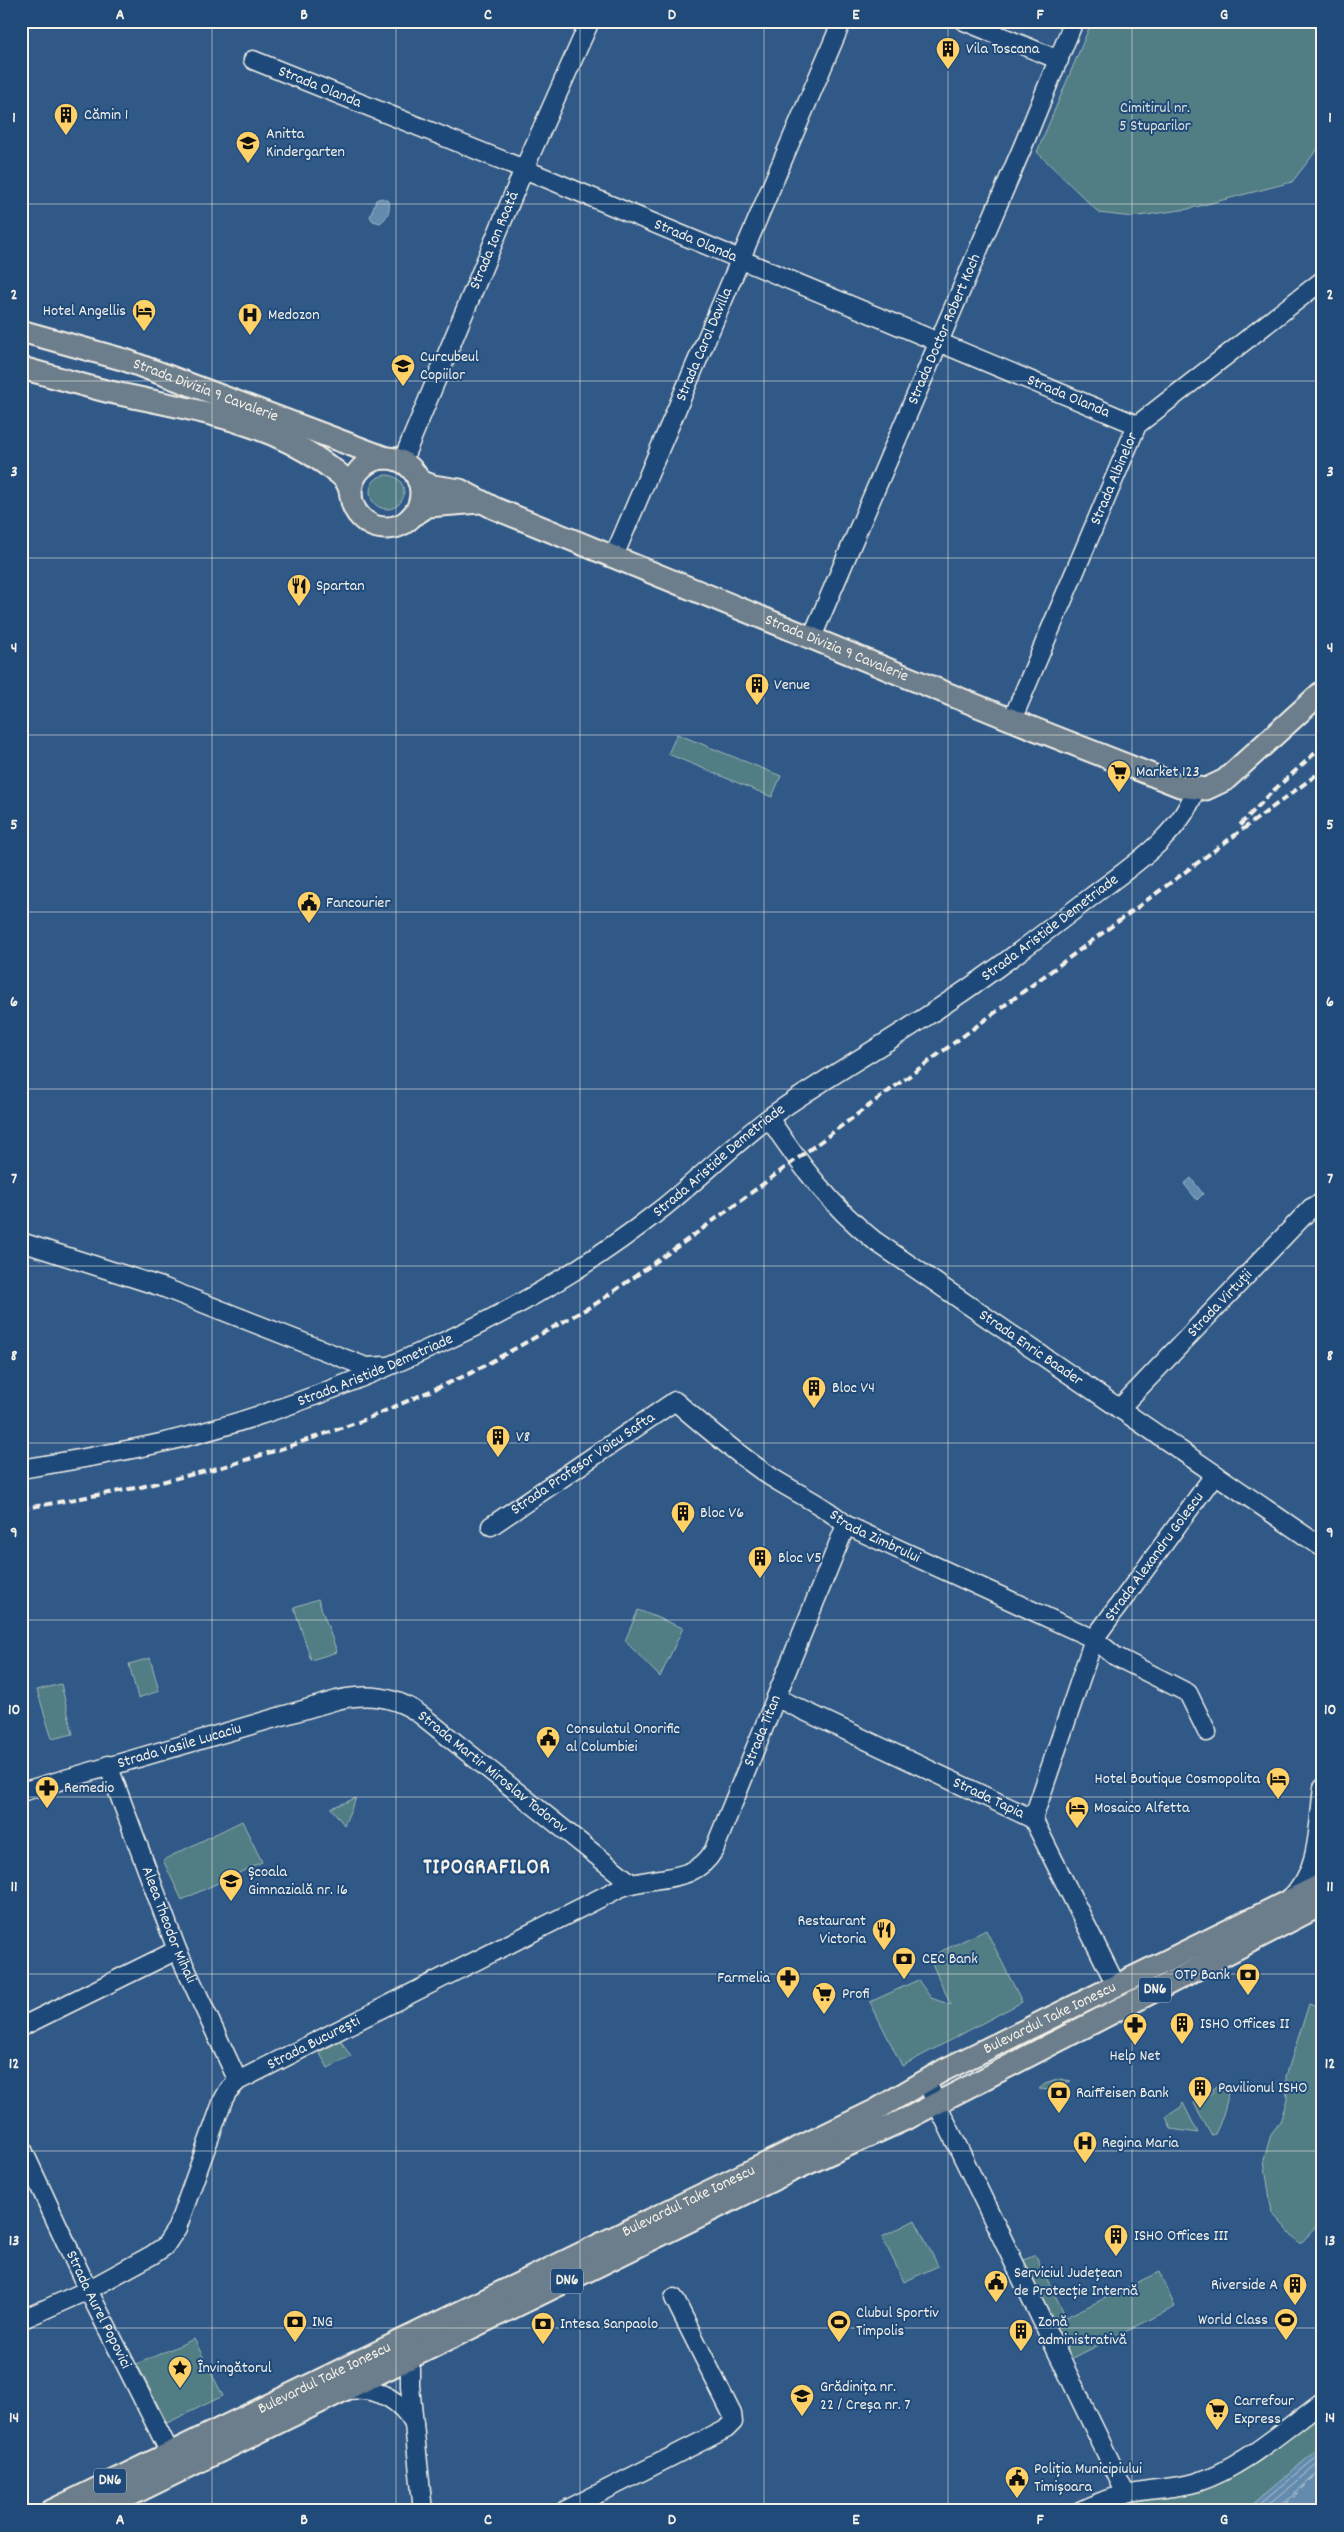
<svg xmlns="http://www.w3.org/2000/svg" width="1344" height="2532" font-family="Dekko,sans-serif">
	<style>
		.green { fill: #517d85; stroke: #a2b7b6 }
		.water { fill: #628bae; stroke: #9cb4c5 }
		.lines { fill: none; stroke-linecap: round; stroke-linejoin: round }
		.shore { stroke: #bac8d1; stroke-width: 1 }
		.ferry { stroke: #d7dddc; stroke-width: 1; stroke-dasharray: 6 5; stroke-linecap: butt }
		.minor-casing { stroke: #f4f1e8; stroke-width: 21 }
		.major-casing { stroke: #f4f1e8; stroke-width: 25 }
		.minor { stroke: #1f4a7a; stroke-width: 18 }
		.major { stroke: #6c7d8b; stroke-width: 21 }
		.rail { stroke: #f4f1e8; stroke-width: 4; stroke-dasharray: 8 4; stroke-linecap: butt }
		.grid { fill: none; stroke: #f4f1e8; stroke-width: 1; stroke-opacity: 0.55 }
		.labels { text-anchor: middle; dominant-baseline: central; stroke-width: 4; stroke-linejoin: round; paint-order: stroke }
		.shield { fill: #1f4a7a; stroke: #b4bfc7; stroke-width: 1 }
		.shield-label { font-size: 15px; font-weight: bold; fill: #f4f1e8 }
		.poi-label { font-size: 16px; fill: #f4f1e8; stroke: #1f4a7a; text-anchor: start }
		.street-label { font-size: 16px; fill: #f4f1e8; stroke: #1f4a7a }
		.park-label { font-size: 16px; fill: #dce0d9; stroke: #1f4a7a }
		.district-label { font-size: 21px; font-weight: bold; letter-spacing: 1px; fill: #f4f1e8; stroke: #1f4a7a }
		.neatline { fill: none; stroke: #f4f1e8; stroke-width: 2 }
		.grid-label { font-size: 16px; text-anchor: middle; font-weight: bold; fill: #f4f1e8 }
	</style>
	<rect width="100%" height="100%" fill="#305988"/>
	<filter id="ink" filterUnits="userSpaceOnUse"><feTurbulence type="fractalNoise" baseFrequency=".02" numOctaves="2"/><feDisplacementMap in="SourceGraphic" scale="10" xChannelSelector="R" yChannelSelector="G"/><feConvolveMatrix kernelMatrix="1 2 1 2 8 2 1 2 1" color-interpolation-filters="sRGB"/></filter>
	<g filter="url(#ink)">
		<!-- green -->
		<path class="green" d="M1092,21H1323V142L1292,182L1188,209L1132,217L1099,213L1037,152Z
			M370 492a17 17 0 1 1 34 0a17 17 0 1 1-34 0Z
			M677,734L781,776L772,797L668,754Z
			M318,1599L337,1652L311,1660L294,1607Z
			M638,1610L683,1628L660,1677L625,1641Z
			M150,1658L159,1691L138,1698L129,1664Z
			M61,1684L73,1734L52,1739L37,1690Z
			M356,1798L344,1825L331,1808Z
			M242,1821L262,1862L182,1900L163,1860Z
			M986,1930L1022,2002L902,2066L870,2002L918,1980L931,1998L951,2005L929,1957Z
			M1309,2004L1323,2009V2220L1300,2244L1272,2213L1264,2160L1271,2134L1280,2122L1287,2099L1286,2076Z
			M341,2041L351,2057L328,2068L319,2052Z
			M1060,2079L1071,2081L1050,2090L1039,2089L1045,2084Z
			M1217,2086L1227,2087C1231,2095 1220,2125 1215,2134L1211,2135L1194,2103L1213,2092L1212,2089Z
			M1183,2103L1198,2133L1171,2129L1166,2117L1181,2107Z
			M915,2220L938,2266L904,2282L882,2237Z
			M1035,2255L1066,2317L1159,2272L1175,2307L1069,2360L1020,2262Z
			M194,2339L223,2396L167,2423L137,2364Z
			M1323,2401V2445L1245,2511H1080L1189,2484Z"/>
		<!-- water -->
		<path class="water" d="M381,198L389,201C391,209 387,219 380,223L373,221L370,217L376,200Z
			M1191,1178L1203,1194L1197,1200L1184,1184Z
			M1323,2445V2502L1312,2511H1245Z"/>
		<g class="lines">
			<!-- shore -->
			<path class="shore" d="M1252,2511L1323,2452
				M1261,2511L1323,2460
				M1273,2511L1323,2469"/>
			<!-- ferry -->
			<path class="ferry" d="M1277,2511L1323,2470"/>
			<defs>
				<g id="minor">
					<path d="M964,21L1059,60"/>
					<path id="s1" d="M253,60L524,169L1137,425"/>
					<path id="s2" d="M402,462L524,169L590,21"/>
					<path id="s3" d="M614,556L842,21"/>
					<path id="s4" d="M812,637L1023,146L1074,21"/>
					<path id="s5" d="M1012,720L1137,425L1323,280"/>
					<path id="s6" d="M769,1118C799,1164 832,1207 875,1241L1323,1548"/>
					<path d="M21,1242L162,1287L366,1367L384,1366"/>
					<path id="s7" d="M1119,1409L1311,1208L1323,1202"/>
					<path id="s8" d="M21,1469C69,1461 117,1453 165,1442C259,1420 351,1384 439,1344C518,1308 596,1261 664,1207C700,1178 733,1145 770,1117C826,1077 888,1043 945,1004C995,971 1043,934 1091,897C1127,869 1183,834 1195,789"/>
					<path id="s9" d="M491,1526L675,1401C706,1428 737,1454 771,1477C796,1493 824,1505 846,1525L1094,1639L1115,1656L1188,1693L1207,1732"/>
					<path id="s10" d="M777,1698L1033,1819L1116,1985"/>
					<path id="s11" d="M108,1765L177,1950L238,2081"/>
					<path id="s12" d="M21,1792L337,1700C367,1693 396,1696 421,1715L632,1884"/>
					<path id="s13" d="M1033,1819L1094,1639L1215,1474"/>
					<path d="M1291,1897C1320,1872 1318,1824 1323,1788"/>
					<path d="M21,2027L177,1950"/>
					<path d="M926,2081L1126,2494"/>
					<path id="s14" d="M21,2146L88,2290L176,2465"/>
					<path id="s15" d="M21,2320L88,2290L152,2255L165,2246L177,2228L223,2100L228,2091L238,2081L620,1888C652,1874 694,1886 714,1850L846,1525"/>
					<path d="M410,2348V2386L423,2511"/>
					<path d="M346,2390C376,2387 399,2398 414,2424"/>
					<path d="M564,2511L726,2429L733,2422L732,2414L674,2298"/>
					<path d="M1080,2511C1094,2504 1111,2498 1127,2494C1150,2488 1175,2489 1198,2482C1242,2468 1286,2428 1323,2401"/>
				</g>
				<g id="major">
					<path id="s16" d="M21,331L125,360L386,458"/>
					<path d="M21,368C50,375 77,384 106,391C181,408 260,417 324,463C338,473 349,478 351,496"/>
					<circle cx="386" cy="493" r="35"/>
					<path id="s17" d="M418,480L433,486L460,490L494,508L1012,720L1180,786L1206,789L1225,780L1323,691"/>
					<path d="M411,517L428,506L480,502"/>
					<path id="s18" d="M51,2511L874,2111L944,2070L1323,1884"/>
					<path d="M98,2511L791,2171L910,2117L1323,1904"/>
				</g>
			</defs>
			<!-- minor casing -->
			<use href="#minor" class="minor-casing"/>
			<!-- major casing -->
			<use href="#major" class="major-casing"/>
			<!-- minor -->
			<use href="#minor" class="minor"/>
			<!-- major -->
			<use href="#major" class="major"/>
			<!-- rail -->
			<path class="rail" d="M1240,825L1274,790L1323,746
				M21,1509L141,1487L230,1465L290,1446L364,1420L469,1374L597,1303L694,1235L1323,770"/>
		</g>
	</g>
	<!-- grid -->
	<path class="grid" d="M212,21V2511M396,21V2511M580,21V2511M764,21V2511M948,21V2511M1132,21V2511M21,204H1323M21,381H1323M21,558H1323M21,735H1323M21,912H1323M21,1089H1323M21,1266H1323M21,1443H1323M21,1620H1323M21,1797H1323M21,1974H1323M21,2151H1323M21,2328H1323"/>
	<!-- icons -->
	<defs>
		<symbol id="building-pin" viewBox="-11 -11 22 30"><path d="M0 17L-7.5 6A9.5 9.5 0 1 1 7.5 6Z" fill="#ffd166" stroke="#1f4a7a"/><path d="M-4-6H4V6H1V3H-1V6H-4ZM-2.5-4.3h1.7v1.8h-1.7ZM.8-4.3h1.7v1.8H.8ZM-2.5-1h1.7V.8h-1.7ZM.8-1h1.7V.8H.8Z" fill="#111"/></symbol>
		<symbol id="school-pin" viewBox="-11 -11 22 30"><path d="M0 17L-7.5 6A9.5 9.5 0 1 1 7.5 6Z" fill="#ffd166" stroke="#1f4a7a"/><path d="M0-5L7-2L0 1L-7-2ZM-4 1L0 2.5L4 1V4Q0 6-4 4Z" fill="#111"/></symbol>
		<symbol id="hotel-pin" viewBox="-11 -11 22 30"><path d="M0 17L-7.5 6A9.5 9.5 0 1 1 7.5 6Z" fill="#ffd166" stroke="#1f4a7a"/><path d="M-6-4.5h1.5V1H6V5H4.5V3h-9V5H-6ZM-4 0a1.8 1.8 0 1 1 3.6 0ZM.5 0V-2.5h3Q6-2.5 6 0Z" fill="#111"/></symbol>
		<symbol id="hospital-pin" viewBox="-11 -11 22 30"><path d="M0 17L-7.5 6A9.5 9.5 0 1 1 7.5 6Z" fill="#ffd166" stroke="#1f4a7a"/><path d="M-5-5h3v3.5h4V-5h3V5h-3V1.5h-4V5h-3Z" fill="#111"/></symbol>
		<symbol id="restaurant-pin" viewBox="-11 -11 22 30"><path d="M0 17L-7.5 6A9.5 9.5 0 1 1 7.5 6Z" fill="#ffd166" stroke="#1f4a7a"/><path d="M-5-6h1v4h1v-4h1v4h1v-4h1v5L-1.5 .5V6h-2V.5L-5-1ZM5-6V6H3V1.5H1.5Q1.5-4 5-6Z" fill="#111"/></symbol>
		<symbol id="supermarket-pin" viewBox="-11 -11 22 30"><path d="M0 17L-7.5 6A9.5 9.5 0 1 1 7.5 6Z" fill="#ffd166" stroke="#1f4a7a"/><path d="M-6-5.5h2.5l.6 2H6L4.5 2H-2.5L-4.4-4H-6ZM-1.5 3.2a1.3 1.3 0 1 0 .1 0ZM3 3.2a1.3 1.3 0 1 0 .1 0Z" fill="#111"/></symbol>
		<symbol id="civic-pin" viewBox="-11 -11 22 30"><path d="M0 17L-7.5 6A9.5 9.5 0 1 1 7.5 6Z" fill="#ffd166" stroke="#1f4a7a"/><path d="M-.6-6.5H3V-4.5H.6V-3L4-1V1h2V6H-6V1h2V-1L-.6-3ZM-1.2 2.5V6h2.4V2.5Z" fill="#111"/></symbol>
		<symbol id="pharmacy-pin" viewBox="-11 -11 22 30"><path d="M0 17L-7.5 6A9.5 9.5 0 1 1 7.5 6Z" fill="#ffd166" stroke="#1f4a7a"/><path d="M-2-6h4v4h4v4h-4v4h-4v-4h-4v-4h4Z" fill="#111"/></symbol>
		<symbol id="bank-pin" viewBox="-11 -11 22 30"><path d="M0 17L-7.5 6A9.5 9.5 0 1 1 7.5 6Z" fill="#ffd166" stroke="#1f4a7a"/><path d="M-6-4H6V4H-6ZM0-2.3a2.3 2.3 0 1 0 0 4.6a2.3 2.3 0 1 0 0-4.6Z" fill="#111"/></symbol>
		<symbol id="stadium-pin" viewBox="-11 -11 22 30"><path d="M0 17L-7.5 6A9.5 9.5 0 1 1 7.5 6Z" fill="#ffd166" stroke="#1f4a7a"/><path d="M0-5a6.5 5 0 1 0 0 10a6.5 5 0 1 0 0-10ZM-3.5-1.8h7v3.6h-7Z" fill="#111"/></symbol>
		<symbol id="sight-pin" viewBox="-11 -11 22 30"><path d="M0 17L-7.5 6A9.5 9.5 0 1 1 7.5 6Z" fill="#ffd166" stroke="#1f4a7a"/><path d="M0-6L1.8-2.2L6-1.7L2.9 1.2L3.7 5.4L0 3.3L-3.7 5.4L-2.9 1.2L-6-1.7L-1.8-2.2Z" fill="#111"/></symbol>
	</defs>
	<g fill-rule="evenodd">
		<use href="#building-pin" x="934" y="35" width="28" height="38"/>
		<use href="#building-pin" x="52" y="101" width="28" height="38"/>
		<use href="#school-pin" x="234" y="129" width="28" height="38"/>
		<use href="#hotel-pin" x="130" y="297" width="28" height="38"/>
		<use href="#hospital-pin" x="236" y="301" width="28" height="38"/>
		<use href="#school-pin" x="389" y="352" width="28" height="38"/>
		<use href="#restaurant-pin" x="285" y="572" width="28" height="38"/>
		<use href="#building-pin" x="743" y="671" width="28" height="38"/>
		<use href="#supermarket-pin" x="1105" y="758" width="28" height="38"/>
		<use href="#civic-pin" x="295" y="889" width="28" height="38"/>
		<use href="#building-pin" x="800" y="1374" width="28" height="38"/>
		<use href="#building-pin" x="484" y="1423" width="28" height="38"/>
		<use href="#building-pin" x="669" y="1499" width="28" height="38"/>
		<use href="#building-pin" x="746" y="1544" width="28" height="38"/>
		<use href="#civic-pin" x="534" y="1724" width="28" height="38"/>
		<use href="#hotel-pin" x="1264" y="1765" width="28" height="38"/>
		<use href="#pharmacy-pin" x="33" y="1774" width="28" height="38"/>
		<use href="#hotel-pin" x="1063" y="1794" width="28" height="38"/>
		<use href="#school-pin" x="217" y="1867" width="28" height="38"/>
		<use href="#restaurant-pin" x="870" y="1916" width="28" height="38"/>
		<use href="#bank-pin" x="890" y="1945" width="28" height="38"/>
		<use href="#bank-pin" x="1234" y="1961" width="28" height="38"/>
		<use href="#pharmacy-pin" x="774" y="1964" width="28" height="38"/>
		<use href="#supermarket-pin" x="810" y="1980" width="28" height="38"/>
		<use href="#building-pin" x="1168" y="2010" width="28" height="38"/>
		<use href="#pharmacy-pin" x="1121" y="2011" width="28" height="38"/>
		<use href="#building-pin" x="1186" y="2074" width="28" height="38"/>
		<use href="#bank-pin" x="1045" y="2079" width="28" height="38"/>
		<use href="#hospital-pin" x="1071" y="2129" width="28" height="38"/>
		<use href="#building-pin" x="1102" y="2222" width="28" height="38"/>
		<use href="#civic-pin" x="982" y="2268" width="28" height="38"/>
		<use href="#building-pin" x="1281" y="2271" width="28" height="38"/>
		<use href="#stadium-pin" x="1272" y="2306" width="28" height="38"/>
		<use href="#bank-pin" x="281" y="2308" width="28" height="38"/>
		<use href="#stadium-pin" x="825" y="2308" width="28" height="38"/>
		<use href="#bank-pin" x="529" y="2310" width="28" height="38"/>
		<use href="#building-pin" x="1007" y="2317" width="28" height="38"/>
		<use href="#sight-pin" x="166" y="2354" width="28" height="38"/>
		<use href="#school-pin" x="788" y="2382" width="28" height="38"/>
		<use href="#supermarket-pin" x="1203" y="2396" width="28" height="38"/>
		<use href="#civic-pin" x="1003" y="2464" width="28" height="38"/>
	</g>
	<g class="labels">
		<!-- shield labels -->
		<g class="shield">
			<rect x="1139" y="1977.5" width="32" height="25" rx="4"/>
			<rect x="551" y="2268.5" width="32" height="25" rx="4"/>
			<rect x="94" y="2468.5" width="32" height="25" rx="4"/>
		</g>
		<g class="shield-label">
			<text x="1155" y="1990">DN6</text>
			<text x="567" y="2281">DN6</text>
			<text x="110" y="2481">DN6</text>
		</g>
		<!-- poi labels -->
		<g class="poi-label">
			<text x="966" y="49">Vila Toscana</text>
			<text x="84" y="115">Cămin 1</text>
			<text x="266" y="134">Anitta<tspan x="266" dy="18">Kindergarten</tspan></text>
			<text x="126" y="311" text-anchor="end">Hotel Angellis</text>
			<text x="268" y="315">Medozon</text>
			<text x="420" y="357">Curcubeul<tspan x="420" dy="18">Copiilor</tspan></text>
			<text x="316" y="586">Spartan</text>
			<text x="774" y="685">Venue</text>
			<text x="1136" y="772">Market 123</text>
			<text x="326" y="903">Fancourier</text>
			<text x="832" y="1388">Bloc V4</text>
			<text x="516" y="1437">V8</text>
			<text x="700" y="1513">Bloc V6</text>
			<text x="778" y="1558">Bloc V5</text>
			<text x="566" y="1729">Consulatul Onorific<tspan x="566" dy="18">al Columbiei</tspan></text>
			<text x="1260" y="1779" text-anchor="end">Hotel Boutique Cosmopolita</text>
			<text x="64" y="1788">Remedio</text>
			<text x="1094" y="1808">Mosaico Alfetta</text>
			<text x="248" y="1872">Școala<tspan x="248" dy="18">Gimnazială nr. 16</tspan></text>
			<text x="866" y="1921" text-anchor="end">Restaurant<tspan x="866" dy="18">Victoria</tspan></text>
			<text x="922" y="1959">CEC Bank</text>
			<text x="1230" y="1975" text-anchor="end">OTP Bank</text>
			<text x="770" y="1978" text-anchor="end">Farmelia</text>
			<text x="842" y="1994">Profi</text>
			<text x="1200" y="2024">ISHO Offices II</text>
			<text x="1135" y="2056" text-anchor="middle">Help Net</text>
			<text x="1218" y="2088">Pavilionul ISHO</text>
			<text x="1076" y="2093">Raiffeisen Bank</text>
			<text x="1102" y="2143">Regina Maria</text>
			<text x="1134" y="2236">ISHO Offices III</text>
			<text x="1014" y="2273">Serviciul Județean<tspan x="1014" dy="18">de Protecție Internă</tspan></text>
			<text x="1278" y="2285" text-anchor="end">Riverside A</text>
			<text x="856" y="2313">Clubul Sportiv<tspan x="856" dy="18">Timpolis</tspan></text>
			<text x="1268" y="2320" text-anchor="end">World Class</text>
			<text x="312" y="2322">ING</text>
			<text x="1038" y="2322">Zonă<tspan x="1038" dy="18">administrativă</tspan></text>
			<text x="560" y="2324">Intesa Sanpaolo</text>
			<text x="198" y="2368">Învingătorul</text>
			<text x="820" y="2387">Grădinița nr.<tspan x="820" dy="18">22 / Creșa nr. 7</tspan></text>
			<text x="1234" y="2401">Carrefour<tspan x="1234" dy="18">Express</tspan></text>
			<text x="1034" y="2469">Poliția Municipiului<tspan x="1034" dy="18">Timișoara</tspan></text>
		</g>
		<!-- street labels -->
		<g class="street-label">
			<text stroke="none"><textPath href="#s1" startOffset="72">Strada Olanda</textPath></text>
			<text stroke="none"><textPath href="#s2" startOffset="240">Strada Ion Roată</textPath></text>
			<text stroke="none"><textPath href="#s1" startOffset="478">Strada Olanda</textPath></text>
			<text stroke="none"><textPath href="#s4" startOffset="335">Strada Doctor Robert Koch</textPath></text>
			<text stroke="none"><textPath href="#s3" startOffset="230">Strada Carol Davilla</textPath></text>
			<text stroke="none"><textPath href="#s16" startOffset="194">Strada Divizia 9 Cavalerie</textPath></text>
			<text stroke="none"><textPath href="#s1" startOffset="882">Strada Olanda</textPath></text>
			<text stroke="none"><textPath href="#s5" startOffset="262">Strada Albinelor</textPath></text>
			<text stroke="none"><textPath href="#s17" startOffset="452">Strada Divizia 9 Cavalerie</textPath></text>
			<text stroke="none"><textPath href="#s8" startOffset="1179">Strada Aristide Demetriade</textPath></text>
			<text stroke="none"><textPath href="#s8" startOffset="774">Strada Aristide Demetriade</textPath></text>
			<text stroke="none"><textPath href="#s7" startOffset="146">Strada Virtuții</textPath></text>
			<text stroke="none"><textPath href="#s6" startOffset="352">Strada Enric Baader</textPath></text>
			<text stroke="none"><textPath href="#s8" startOffset="369">Strada Aristide Demetriade</textPath></text>
			<text stroke="none"><textPath href="#s9" startOffset="111">Strada Profesor Voicu Safta</textPath></text>
			<text stroke="none"><textPath href="#s9" startOffset="465">Strada Zimbrului</textPath></text>
			<text stroke="none"><textPath href="#s13" startOffset="292">Strada Alexandru Golescu</textPath></text>
			<text stroke="none"><textPath href="#s15" startOffset="1006">Strada Titan</textPath></text>
			<text stroke="none"><textPath href="#s12" startOffset="165">Strada Vasile Lucaciu</textPath></text>
			<text stroke="none"><textPath href="#s12" startOffset="509">Strada Martir Miroslav Todorov</textPath></text>
			<text stroke="none"><textPath href="#s10" startOffset="234">Strada Tapia</textPath></text>
			<text stroke="none"><textPath href="#s11" startOffset="171">Aleea Theodor Mihali</textPath></text>
			<text stroke="none"><textPath href="#s18" startOffset="1114">Bulevardul Take Ionescu</textPath></text>
			<text stroke="none"><textPath href="#s15" startOffset="429">Strada București</textPath></text>
			<text stroke="none"><textPath href="#s18" startOffset="709">Bulevardul Take Ionescu</textPath></text>
			<text stroke="none"><textPath href="#s14" startOffset="181">Strada Aurel Popovici</textPath></text>
			<text stroke="none"><textPath href="#s18" startOffset="304">Bulevardul Take Ionescu</textPath></text>
		</g>
		<!-- park labels -->
		<g class="park-label">
			<text x="1155" y="108">Cimitirul nr.<tspan x="1155" dy="18">5 Stuparilor</tspan></text>
		</g>
		<!-- district labels -->
		<g class="district-label">
			<text x="487" y="1869">TIPOGRAFILOR</text>
		</g>
	</g>
	<!-- margin -->
	<rect width="1344" height="2532" fill="none" stroke="#1f4a7a" stroke-width="55"/>
	<rect x="28" y="28" width="1288" height="2476" class="neatline"/>
	<g class="grid-label">
		<text x="120" y="19">A</text>
		<text x="304" y="19">B</text>
		<text x="488" y="19">C</text>
		<text x="672" y="19">D</text>
		<text x="856" y="19">E</text>
		<text x="1040" y="19">F</text>
		<text x="1224" y="19">G</text>
		<text x="14" y="122">1</text>
		<text x="1330" y="122">1</text>
		<text x="14" y="299">2</text>
		<text x="1330" y="299">2</text>
		<text x="14" y="476">3</text>
		<text x="1330" y="476">3</text>
		<text x="14" y="652">4</text>
		<text x="1330" y="652">4</text>
		<text x="14" y="829">5</text>
		<text x="1330" y="829">5</text>
		<text x="14" y="1006">6</text>
		<text x="1330" y="1006">6</text>
		<text x="14" y="1183">7</text>
		<text x="1330" y="1183">7</text>
		<text x="14" y="1360">8</text>
		<text x="1330" y="1360">8</text>
		<text x="14" y="1537">9</text>
		<text x="1330" y="1537">9</text>
		<text x="14" y="1714">10</text>
		<text x="1330" y="1714">10</text>
		<text x="14" y="1891">11</text>
		<text x="1330" y="1891">11</text>
		<text x="14" y="2068">12</text>
		<text x="1330" y="2068">12</text>
		<text x="14" y="2245">13</text>
		<text x="1330" y="2245">13</text>
		<text x="14" y="2422">14</text>
		<text x="1330" y="2422">14</text>
		<text x="120" y="2524">A</text>
		<text x="304" y="2524">B</text>
		<text x="488" y="2524">C</text>
		<text x="672" y="2524">D</text>
		<text x="856" y="2524">E</text>
		<text x="1040" y="2524">F</text>
		<text x="1224" y="2524">G</text>
	</g>
</svg>
